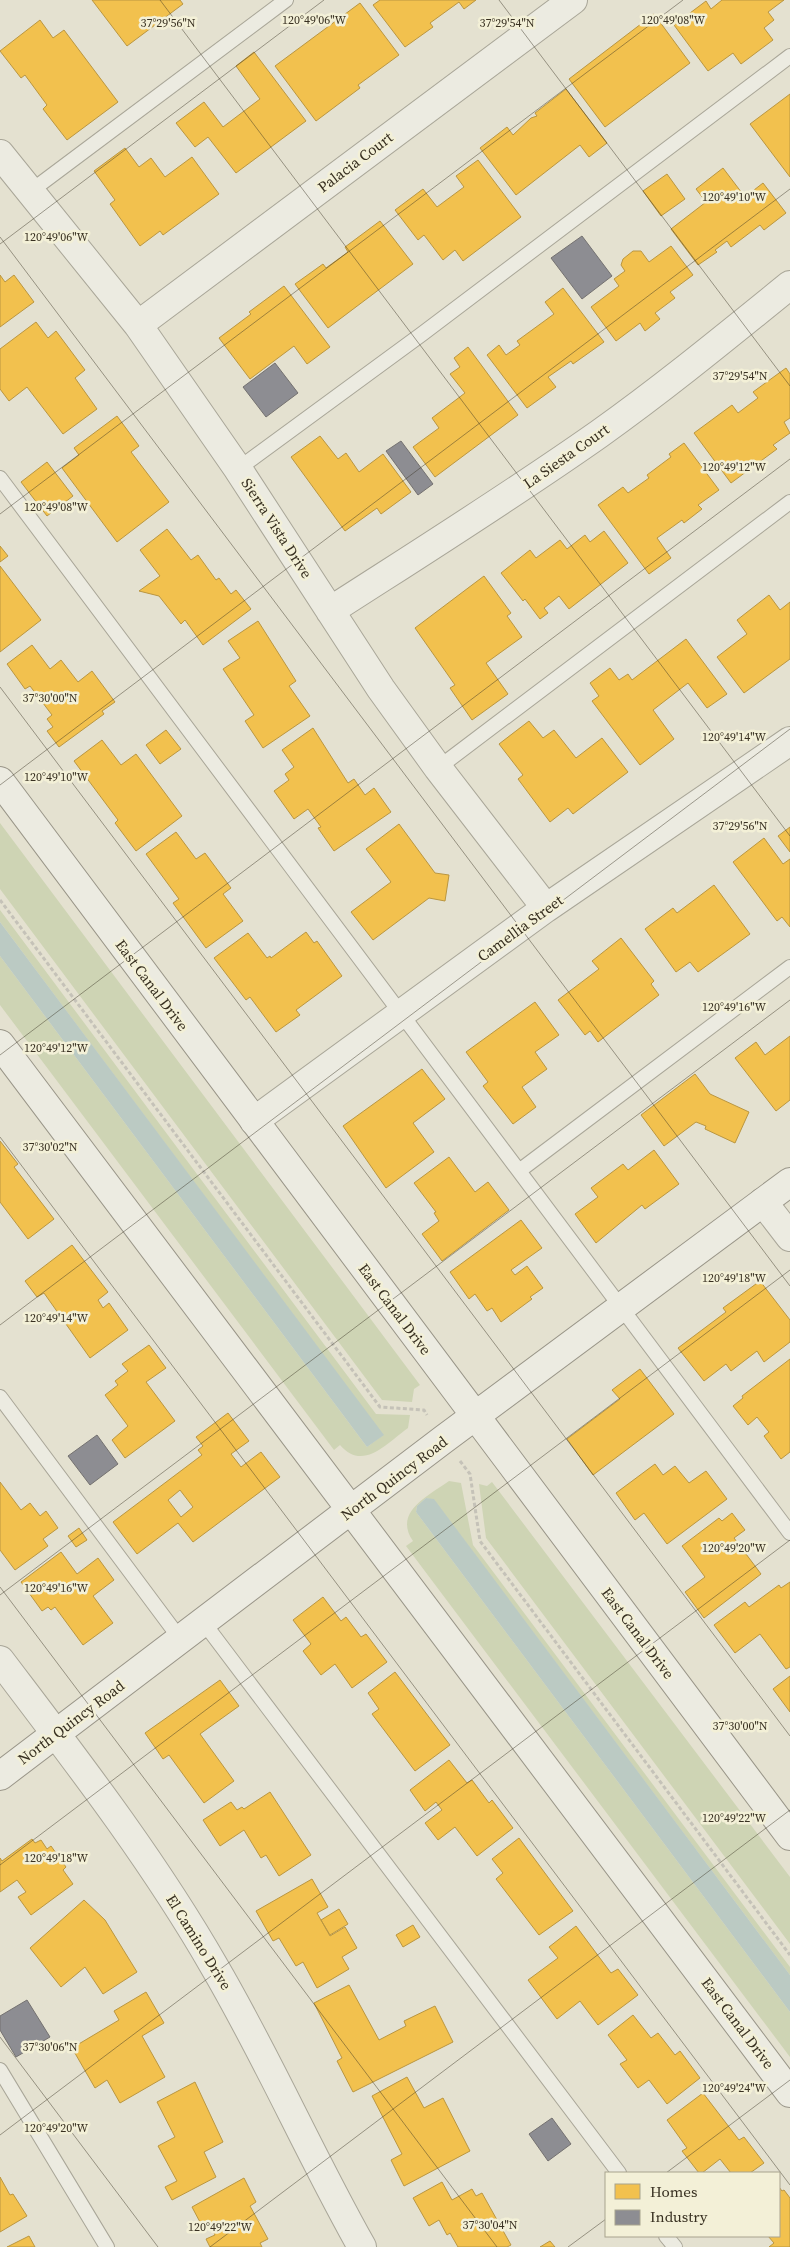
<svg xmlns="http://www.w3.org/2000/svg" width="790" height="2247" font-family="'Source Serif 4',serif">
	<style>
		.green { fill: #ced4b4 }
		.water { fill: #bbcac3 }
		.homes { fill: #f2c14e; stroke: #ba9640; fill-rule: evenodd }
		.industry { fill: #8d8d92; stroke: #747170 }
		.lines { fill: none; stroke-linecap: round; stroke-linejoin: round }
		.lane-casing { stroke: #a9a698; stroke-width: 16 }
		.street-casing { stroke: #a9a698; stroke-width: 30 }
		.secondary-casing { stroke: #999588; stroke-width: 30 }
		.path { stroke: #c5c2b8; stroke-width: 3; stroke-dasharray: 4 2.5; stroke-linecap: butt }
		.lane { stroke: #ecebe1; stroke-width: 14 }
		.street { stroke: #ecebe1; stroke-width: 28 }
		.secondary { stroke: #ecebe1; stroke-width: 28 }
		.ticks { fill: none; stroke: #383021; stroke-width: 1; stroke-opacity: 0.45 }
		.labels { text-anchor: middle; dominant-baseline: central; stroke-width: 5; stroke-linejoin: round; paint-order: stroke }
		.street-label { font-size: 15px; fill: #383021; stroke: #f3f0d7 }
		.ticks-label { font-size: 12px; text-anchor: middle; fill: #383021; stroke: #f3f0d7; stroke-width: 5; stroke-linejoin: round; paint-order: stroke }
	</style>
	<rect width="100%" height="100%" fill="#e4e1d0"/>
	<!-- green -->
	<path class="green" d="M0,823L420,1385L414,1389L412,1402L382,1400L0,889Z
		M0,910L376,1414L410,1415L408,1428C387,1443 363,1472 340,1445L334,1450L0,1005V956L367,1447L383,1435L0,922Z
		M449,1481L461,1483L473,1545L790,1967V1975L434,1500L426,1498L417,1506L416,1512L790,2012V2057L406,1546L413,1541C393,1512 428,1496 449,1481Z
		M492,1482L790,1877V1944L486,1538L479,1484L487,1486Z"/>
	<!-- water -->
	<path class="water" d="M0,922L384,1435L367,1447L0,956Z
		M426,1498L434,1499L790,1975V2012L416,1512L417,1506Z"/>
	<!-- homes -->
	<path class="homes" d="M92,0H180L183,4L127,46Z
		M380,0H476L464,9L459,2L430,23L433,27L405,47L373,5Z
		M722,0H784L768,12L774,20L764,28L773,40L741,64L733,53L708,71L674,25L706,1L711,9Z
		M360,3L399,55L358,85L360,88L316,121L275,66Z
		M654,14L690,63L605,127L569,79Z
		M40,20L53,38L64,30L118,102L67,140L43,109L47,105L25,75L21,78L0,51Z
		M254,52L306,121L236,173L208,137L195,147L176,123L204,102L223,127L260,99L236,66Z
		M566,89L607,143L589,157L580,145L516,195L480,148L507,127L513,135L531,118L537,116L535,113Z
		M790,94V177L750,124Z
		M125,148L139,167L151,158L165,177L192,157L219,194L163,235L160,231L140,246L110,204L115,200L94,171Z
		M478,160L521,217L463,261L455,250L443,260L424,235L418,240L395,210L423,189L437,207L464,187L456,176Z
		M723,168L745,197L763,183L786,213L764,230L760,225L731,247L727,241L715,250L717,252L698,265L671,229L706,202L696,189Z
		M667,174L685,199L661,216L643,191Z
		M380,221L413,264L328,328L295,284L323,264L326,268L348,252L345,247Z
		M671,246L693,275L670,292L675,298L655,313L660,319L645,331L640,323L616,341L591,307L619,286L614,279L625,271L621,265L623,259L633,251H641L649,262Z
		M0,275L5,282L14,275L34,302L0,327Z
		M284,286L330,347L307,364L294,346L250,379L219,338L251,314L249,312Z
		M563,288L604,342L573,364L571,361L548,377L556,387L527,408L487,355L499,345L506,355L520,345L517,341L554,314L545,302Z
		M36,322L48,338L56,331L85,370L75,378L97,409L63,434L27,387L9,401L0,389V349Z
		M468,347L518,415L435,477L413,447L439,428L432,418L465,393L450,374L460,367L454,358Z
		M786,368L790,374V418L784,422L790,433L773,445L777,449L731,483L694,433L732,405L738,413L758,398L753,392Z
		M117,416L139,446L131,452L169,502L117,542L62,468L79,455L74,448Z
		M320,436L338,459L346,453L359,472L383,454L411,492L381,514L377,508L345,531L291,457Z
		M684,443L719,490L698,505L702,509L684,523L682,520L657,538L671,558L649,574L598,505L623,487L628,493L649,478L647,475L671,457L669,454Z
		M47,462L73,496L47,516L21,482Z
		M167,529L191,560L198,555L216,580L219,578L231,594L236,590L251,609L203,645L185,620L181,624L159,596L139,591L160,576L140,550Z
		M604,531L628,563L569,609L559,596L544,608L548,613L540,619L525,599L523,601L501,573L530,550L536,558L560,540L567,549L585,535L590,542Z
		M0,546L8,556L0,562Z
		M0,566L41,620L0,652Z
		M484,576L511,613L507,616L522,637L486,663L508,694L472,720L450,688L455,685L415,628Z
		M769,595L780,610L790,602V659L744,693L717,657L747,634L737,620Z
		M258,621L296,681L289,686L310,716L263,748L245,721L254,715L223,669L240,658L228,641Z
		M686,639L727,694L707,708L688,683L653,710L674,739L640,765L592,701L599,696L590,683L610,668L619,680L628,674L632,680Z
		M32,645L50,669L61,660L78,682L92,671L115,702L102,711L104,714L59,747L47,731L53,727L47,719L52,715L30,686L25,689L7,664Z
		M529,721L543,738L554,730L576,758L602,738L628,772L573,814L568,808L550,822L518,779L523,775L499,744Z
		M313,728L348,783L354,779L365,795L374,788L391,812L334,851L318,828L321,827L308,809L294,819L274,791L289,780L285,774L294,767L282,750Z
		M166,730L181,749L160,764L146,745Z
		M102,740L121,765L136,754L182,816L136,851L115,823L118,820L74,761Z
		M399,824L435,873L449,875L445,901L429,898L373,940L351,912L391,882L366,849Z
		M790,827V852L778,836Z
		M176,832L196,859L205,853L231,888L223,894L243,921L206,948L173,903L179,899L146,854Z
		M764,838L783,864L790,859V927L782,917L777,921L733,862Z
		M714,885L750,934L698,972L690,962L676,972L645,929L673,908L677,913Z
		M306,932L314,943L317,941L342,976L296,1010L300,1015L276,1032L250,997L246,1000L214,958L248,933L267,958L270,956L271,958Z
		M621,938L654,981L651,984L659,995L598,1042L590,1031L585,1035L558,1000L599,969L592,961Z
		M535,1002L559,1035L535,1052L547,1069L522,1087L536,1107L513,1124L483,1086L488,1082L466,1052Z
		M790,1036V1100L776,1111L735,1058L756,1042L765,1055Z
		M422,1069L445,1099L413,1123L434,1152L386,1188L343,1126Z
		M695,1074L710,1094L749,1112L735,1143L705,1129L706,1126L696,1122L664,1146L641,1115Z
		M0,1141L18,1164L14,1167L54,1219L28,1239L0,1202Z
		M654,1150L679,1184L645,1209L642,1205L596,1243L575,1214L598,1197L591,1188L623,1164L628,1170Z
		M449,1157L475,1192L488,1182L509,1210L442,1261L422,1234L439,1221L434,1213L436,1212L414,1183Z
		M521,1220L542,1248L511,1270L515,1275L527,1266L543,1288L530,1297L532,1299L501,1322L492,1308L487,1311L475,1294L469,1299L450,1272Z
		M72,1245L108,1292L98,1300L103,1308L109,1303L128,1330L90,1358L44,1293L37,1297L25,1281Z
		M760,1281L790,1320V1342L764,1362L757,1351L731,1371L726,1364L704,1381L678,1348L726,1312L723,1308Z
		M149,1345L166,1368L146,1382L175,1421L125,1458L112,1440L128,1426L105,1395L118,1385L115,1381L128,1371L122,1364Z
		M790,1359V1452L781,1459L764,1436L769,1432L757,1417L748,1425L733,1406L743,1398L742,1396Z
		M640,1369L674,1414L593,1475L567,1439L620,1399L612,1390Z
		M228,1413L249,1441L231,1454L241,1467L261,1452L280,1477L193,1542L178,1523L137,1554L113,1522L202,1455L198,1450L203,1446L196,1437ZM180,1490L193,1507L181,1517L168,1500Z
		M655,1464L663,1475L675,1466L689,1483L706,1471L727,1499L667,1544L644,1513L635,1520L616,1493Z
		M0,1482L21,1510L30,1503L40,1516L46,1511L58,1528L43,1539L48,1546L15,1570L0,1550Z
		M732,1513L745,1530L734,1538L761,1574L704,1618L685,1592L705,1577L682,1546L719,1518L722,1521Z
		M79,1528L87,1540L76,1547L68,1536Z
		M61,1552L77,1574L98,1558L114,1580L93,1596L113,1623L83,1645L55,1607L51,1610L48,1607L42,1611L21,1582Z
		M790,1582V1667L786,1669L760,1634L735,1653L714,1625L745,1602L749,1607L779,1585L781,1588Z
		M323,1597L341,1621L346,1617L361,1637L366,1634L387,1662L352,1688L335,1664L321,1675L303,1651L311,1644L293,1620Z
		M395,1672L450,1745L415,1771L372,1714L379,1709L368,1693Z
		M790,1676V1712L773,1689Z
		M220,1680L239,1706L200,1734L234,1781L204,1803L169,1755L163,1759L145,1733Z
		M449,1760L467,1783L472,1780L489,1803L492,1800L513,1828L477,1856L455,1827L438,1840L425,1823L442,1810L436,1802L425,1811L410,1790Z
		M270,1792L311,1855L279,1876L266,1855L261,1858L244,1830L220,1846L203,1820L231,1802L237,1810L242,1807L244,1809Z
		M519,1838L573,1911L539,1935L496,1879L503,1873L492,1859Z
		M32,1839L35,1843L41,1840L47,1849L51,1846L66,1867L63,1870L73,1884L31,1915L18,1897L26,1892L17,1880L0,1892V1858L2,1861Z
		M312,1879L328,1907L317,1913L330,1936L345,1927L357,1948L342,1957L349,1969L317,1988L303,1962L296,1966L279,1938L273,1941L256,1911Z
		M84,1900L105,1920L137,1972L103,1994L85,1967L61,1987L30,1948Z
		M339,1909L348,1924L330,1935L321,1920Z
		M413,1925L420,1937L403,1947L396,1935Z
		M576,1926L611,1973L618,1969L638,1995L598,2025L580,2001L557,2019L528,1980L558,1958L549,1947Z
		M349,1985L379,2040L406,2026L404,2021L435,2006L453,2042L353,2092L337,2061L342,2058L314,2003Z
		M146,1992L164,2023L142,2036L165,2077L120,2103L107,2080L95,2088L72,2048L119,2020L114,2011Z
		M633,2015L651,2038L658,2033L675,2055L680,2051L700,2078L667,2104L649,2080L638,2088L620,2064L627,2060L608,2035Z
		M407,2077L424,2108L443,2098L470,2151L404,2186L391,2160L402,2154L372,2096Z
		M195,2082L223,2142L204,2152L216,2177L172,2200L165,2187L177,2181L158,2146L175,2137L157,2102Z
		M703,2093L739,2140L744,2137L764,2163L750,2173H731L720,2159L702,2173H699L682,2151L687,2148L667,2120Z
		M0,2177L10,2195L13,2194L27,2216L0,2232Z
		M244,2178L256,2202L250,2206L268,2239L260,2243L262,2247H210L206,2239L215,2235L208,2221L201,2224L192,2207Z
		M442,2182L452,2200L472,2189L476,2196L482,2193L511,2245L507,2247H458L450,2233L447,2235L439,2220L429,2226L413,2198Z
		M779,2187L782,2191L784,2190L790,2198V2247H769L774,2243L768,2236H779Z
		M29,2236L35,2247H7Z
		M550,2241L555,2247H540Z"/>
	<!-- industry -->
	<path class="industry" d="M582,236L612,276L582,299L551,258Z
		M275,363L298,393L266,417L243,387Z
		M401,441L433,484L418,495L386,451Z
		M97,1435L118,1464L90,1485L68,1456Z
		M27,2000L50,2037L16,2057L0,2030V2016Z
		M552,2118L571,2144L548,2161L529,2134Z"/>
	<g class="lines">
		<defs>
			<path id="lane" d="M31,191L286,0
				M238,469L422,334L790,56
				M0,478L790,1533
				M438,768L790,502
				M519,1171L790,967
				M0,1397L181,1640
				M204,1623L619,2173
				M0,2070L107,2247
				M666,2236L675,2247"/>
			<path id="street" d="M0,154L138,325L238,469L381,689L438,768L546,908
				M138,325L573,0
				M330,611C420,553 511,496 599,434C665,387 727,336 790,285
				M254,1121L546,908L790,741
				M763,1202L790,1237
				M0,1660C75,1759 152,1858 214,1966C268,2058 310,2155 362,2247"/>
			<path id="secondary" d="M0,781L790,1836
				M0,1044L790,2093
				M0,1776L444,1439L790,1182"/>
		</defs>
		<!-- lane casing -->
		<use href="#lane" class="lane-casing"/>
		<!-- street casing -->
		<use href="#street" class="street-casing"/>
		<!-- secondary casing -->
		<use href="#secondary" class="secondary-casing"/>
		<!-- path -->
		<path class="path" d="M0,900L380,1407L424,1410L427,1415
			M460,1461L470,1474L480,1541L790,1955"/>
		<!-- lane -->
		<use href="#lane" class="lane"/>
		<!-- street -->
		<use href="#street" class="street"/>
		<!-- secondary -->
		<use href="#secondary" class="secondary"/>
	</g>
	<!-- ticks -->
	<path class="ticks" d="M160,0L790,836M499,0L790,386M0,237L790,1286M0,244L324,0M0,514L683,0M0,687L790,1736M0,785L790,189M0,1055L790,459M0,1137L790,2185M0,1325L790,729M0,1587L497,2247M0,1595L790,1000M0,1865L790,1270M0,2037L158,2247M0,2135L790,1540M666,2173L790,2080M210,2247L790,1810M568,2247L606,2219"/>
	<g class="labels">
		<!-- street labels -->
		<g class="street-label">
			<text transform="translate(355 162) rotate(-37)">Palacia Court</text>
			<text transform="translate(566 456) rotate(-35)">La Siesta Court</text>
			<text transform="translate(277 528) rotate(57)">Sierra Vista Drive</text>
			<text transform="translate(520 928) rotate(-36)">Camellia Street</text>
			<text transform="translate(152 985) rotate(53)">East Canal Drive</text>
			<text transform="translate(395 1309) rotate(53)">East Canal Drive</text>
			<text transform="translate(394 1478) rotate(-37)">North Quincy Road</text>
			<text transform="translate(638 1633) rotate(53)">East Canal Drive</text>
			<text transform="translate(71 1722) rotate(-37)">North Quincy Road</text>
			<text transform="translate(199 1942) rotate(58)">El Camino Drive</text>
			<text transform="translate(738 2023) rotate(53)">East Canal Drive</text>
		</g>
	</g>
	<g class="ticks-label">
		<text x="314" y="24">120°49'06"W</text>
		<text x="673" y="24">120°49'08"W</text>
		<text x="168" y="27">37°29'56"N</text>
		<text x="507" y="27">37°29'54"N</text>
		<text x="734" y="201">120°49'10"W</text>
		<text x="56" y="241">120°49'06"W</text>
		<text x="740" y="380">37°29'54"N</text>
		<text x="734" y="471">120°49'12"W</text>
		<text x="56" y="511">120°49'08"W</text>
		<text x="50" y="702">37°30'00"N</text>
		<text x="734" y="741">120°49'14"W</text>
		<text x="56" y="781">120°49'10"W</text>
		<text x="740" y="830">37°29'56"N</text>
		<text x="734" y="1011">120°49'16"W</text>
		<text x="56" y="1052">120°49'12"W</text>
		<text x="50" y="1151">37°30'02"N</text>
		<text x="734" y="1282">120°49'18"W</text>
		<text x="56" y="1322">120°49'14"W</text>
		<text x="734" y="1552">120°49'20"W</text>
		<text x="56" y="1592">120°49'16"W</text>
		<text x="740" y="1730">37°30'00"N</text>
		<text x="734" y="1822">120°49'22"W</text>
		<text x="56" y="1862">120°49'18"W</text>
		<text x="50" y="2051">37°30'06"N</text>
		<text x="734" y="2092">120°49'24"W</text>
		<text x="56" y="2132">120°49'20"W</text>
		<text x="490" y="2229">37°30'04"N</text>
		<text x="220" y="2231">120°49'22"W</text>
	</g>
	<!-- legend -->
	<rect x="605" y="2172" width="175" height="65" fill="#f3f0d7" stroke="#a8a38e"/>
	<rect x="615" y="2184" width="25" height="15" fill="#f2c14e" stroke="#a8a38e"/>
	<text x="650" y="2197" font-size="15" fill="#383021">Homes</text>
	<rect x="615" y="2210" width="25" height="15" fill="#8d8d92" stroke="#a8a38e"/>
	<text x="650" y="2222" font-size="15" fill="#383021">Industry</text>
</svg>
